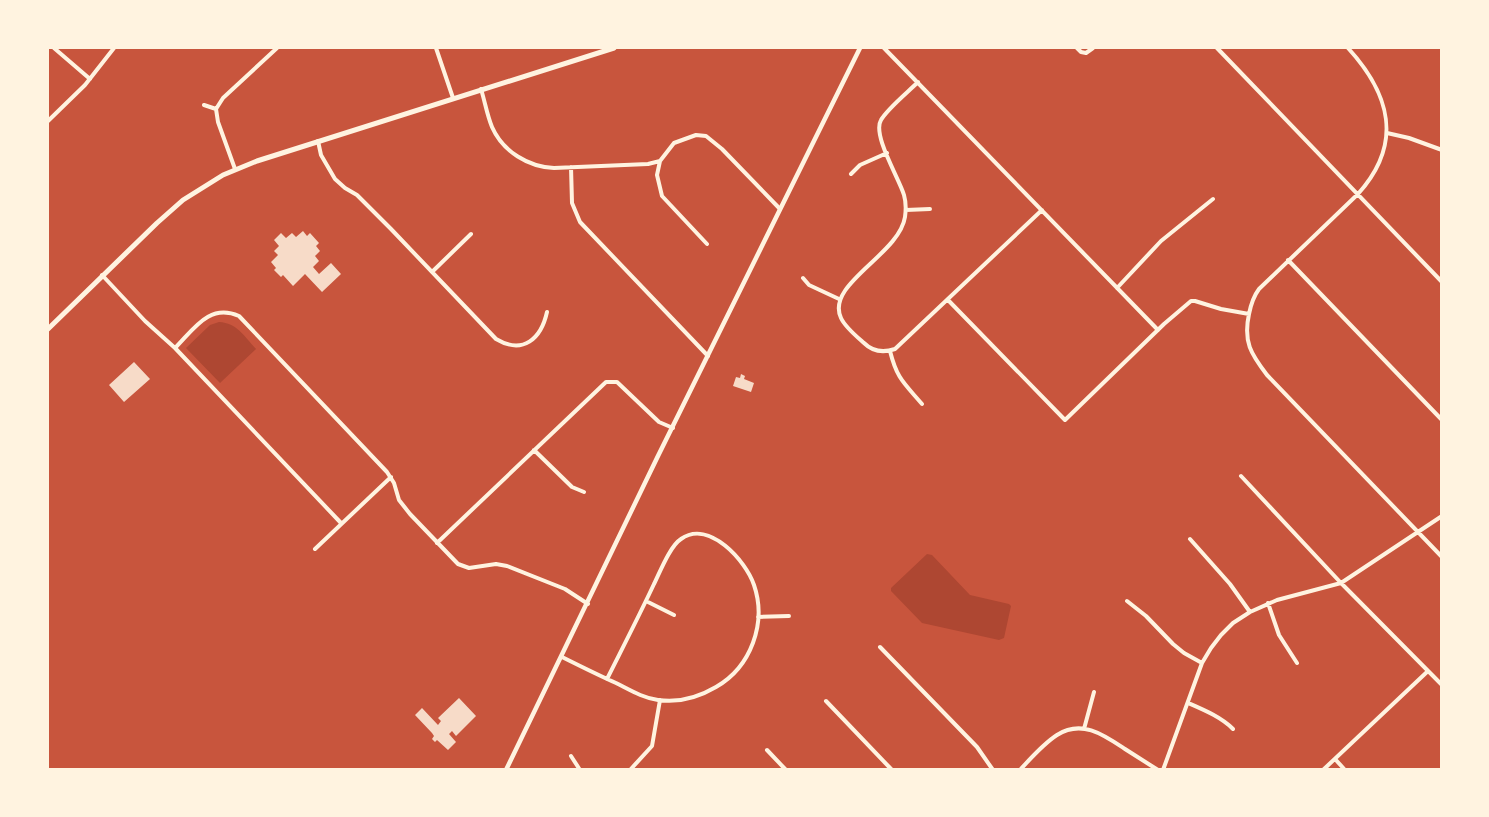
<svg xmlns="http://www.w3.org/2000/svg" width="1489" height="817" font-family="'IBM Plex Sans',sans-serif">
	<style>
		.green { fill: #ae4732 }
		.building { fill: #f7dbc8 }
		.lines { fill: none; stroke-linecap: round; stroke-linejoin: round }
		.minor { stroke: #fff3e0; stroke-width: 4 }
		.tertiary { stroke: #fff3e0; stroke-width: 4.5 }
		.secondary { stroke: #fff3e0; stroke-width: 5 }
	</style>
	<rect width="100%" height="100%" fill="#c8553d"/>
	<!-- green -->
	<path class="green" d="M219,322C237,323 244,336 256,349L220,383L186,348L210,325Z
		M927,554L932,555L970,595L1009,604L1011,606L1004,638L999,640L922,623L891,591V588Z"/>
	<!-- building -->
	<path class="building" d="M303,231L307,236L310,233L319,243L316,246L320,251L315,256L319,261L313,267L319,274L331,263L341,274L322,292L305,274L293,286L283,275L281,277L274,270L276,268L271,262L278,255L274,251L279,246L274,240L281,233L286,238L292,233L296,237Z
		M134,362L150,379L124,402L109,385Z
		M741,374L745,376L744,379L754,383L751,392L733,386L736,377L740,378Z
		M459,698L476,716L456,736L452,731L449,734L456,742L448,750L437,740L435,742L432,739L434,736L432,733L415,715L422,708L438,725L441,721L438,718Z"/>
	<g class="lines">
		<!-- minor -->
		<path class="minor" d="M54,48L90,79
			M436,48L453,98
			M884,48L1158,330
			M1077,48L1081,52L1086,53L1093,48
			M1217,48L1442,282
			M1348,48C1390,94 1404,143 1358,194L1259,289C1253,297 1251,304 1249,314C1243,342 1251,354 1267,375L1442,557
			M918,82C908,92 887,109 881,120C872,135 899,178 904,195C906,202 906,210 905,217C899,255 825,284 841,318C845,327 856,336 864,343C873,352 883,353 895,349L1042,210
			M481,89C485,102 487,115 492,127C503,152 529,167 554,168L648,164L660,161L674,143L696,135L706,136L722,149L780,209
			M204,105L216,109L223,98L277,48
			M216,109L218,122L235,169
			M48,121L85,85L114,48
			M1387,133L1409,138L1442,150
			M318,141L321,155L335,179L345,188L357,195L391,229L496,339C523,355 541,339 547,312
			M660,161L657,175L662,196L707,244
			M571,167L572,203L580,222L708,356
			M851,174L860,165L887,153
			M906,210L930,209
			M1288,260L1442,420
			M432,272L471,234
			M102,275L145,321L175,348L341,523
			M803,278L809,285L839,299
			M1117,288L1161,241L1213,199
			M948,300L1065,420L1164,324L1191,301H1195L1221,309L1249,314
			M175,348C194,329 209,303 239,316L387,472L394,483L399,500L410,514L458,564L469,568L496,564L507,566L565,589L588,604
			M890,351C897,379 904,383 922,404
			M534,450L572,487L584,492
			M1241,476L1341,583L1442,685
			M1190,539L1230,584L1250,612
			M437,543L606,382H617L659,422L673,428
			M315,549L391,477
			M646,601L674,615
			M1127,601L1146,616L1173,644L1184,653L1202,663
			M1268,603L1279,635L1297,663
			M758,617L789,616
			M880,647L977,747L993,770
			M562,657C580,666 598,675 616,683C630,690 643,698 658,700C678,703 699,697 716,687C751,667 767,623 754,585C746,561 709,519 681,539C670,546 660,572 654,584C639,616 623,647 607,679
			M826,701L892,770
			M1188,703C1204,710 1221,717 1233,729
			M1084,729L1094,692
			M767,750L786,770
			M571,756L580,770
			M1335,759L1345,770
			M630,770L652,746L660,700
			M1020,770C1031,758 1043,744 1057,735C1082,719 1104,735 1125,749C1136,756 1147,763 1158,770
			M1163,770L1202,663L1211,648L1221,635L1233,623L1250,612L1277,600L1341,583L1442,516
			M1323,770L1428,671"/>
		<!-- tertiary -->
		<path class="tertiary" d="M506,770L657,458L860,48"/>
		<!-- secondary -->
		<path class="secondary" d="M48,329L157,223L183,200L223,175L257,161L614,48"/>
	</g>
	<!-- border -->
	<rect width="1489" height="817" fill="none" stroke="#fff3e0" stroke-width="98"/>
</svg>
